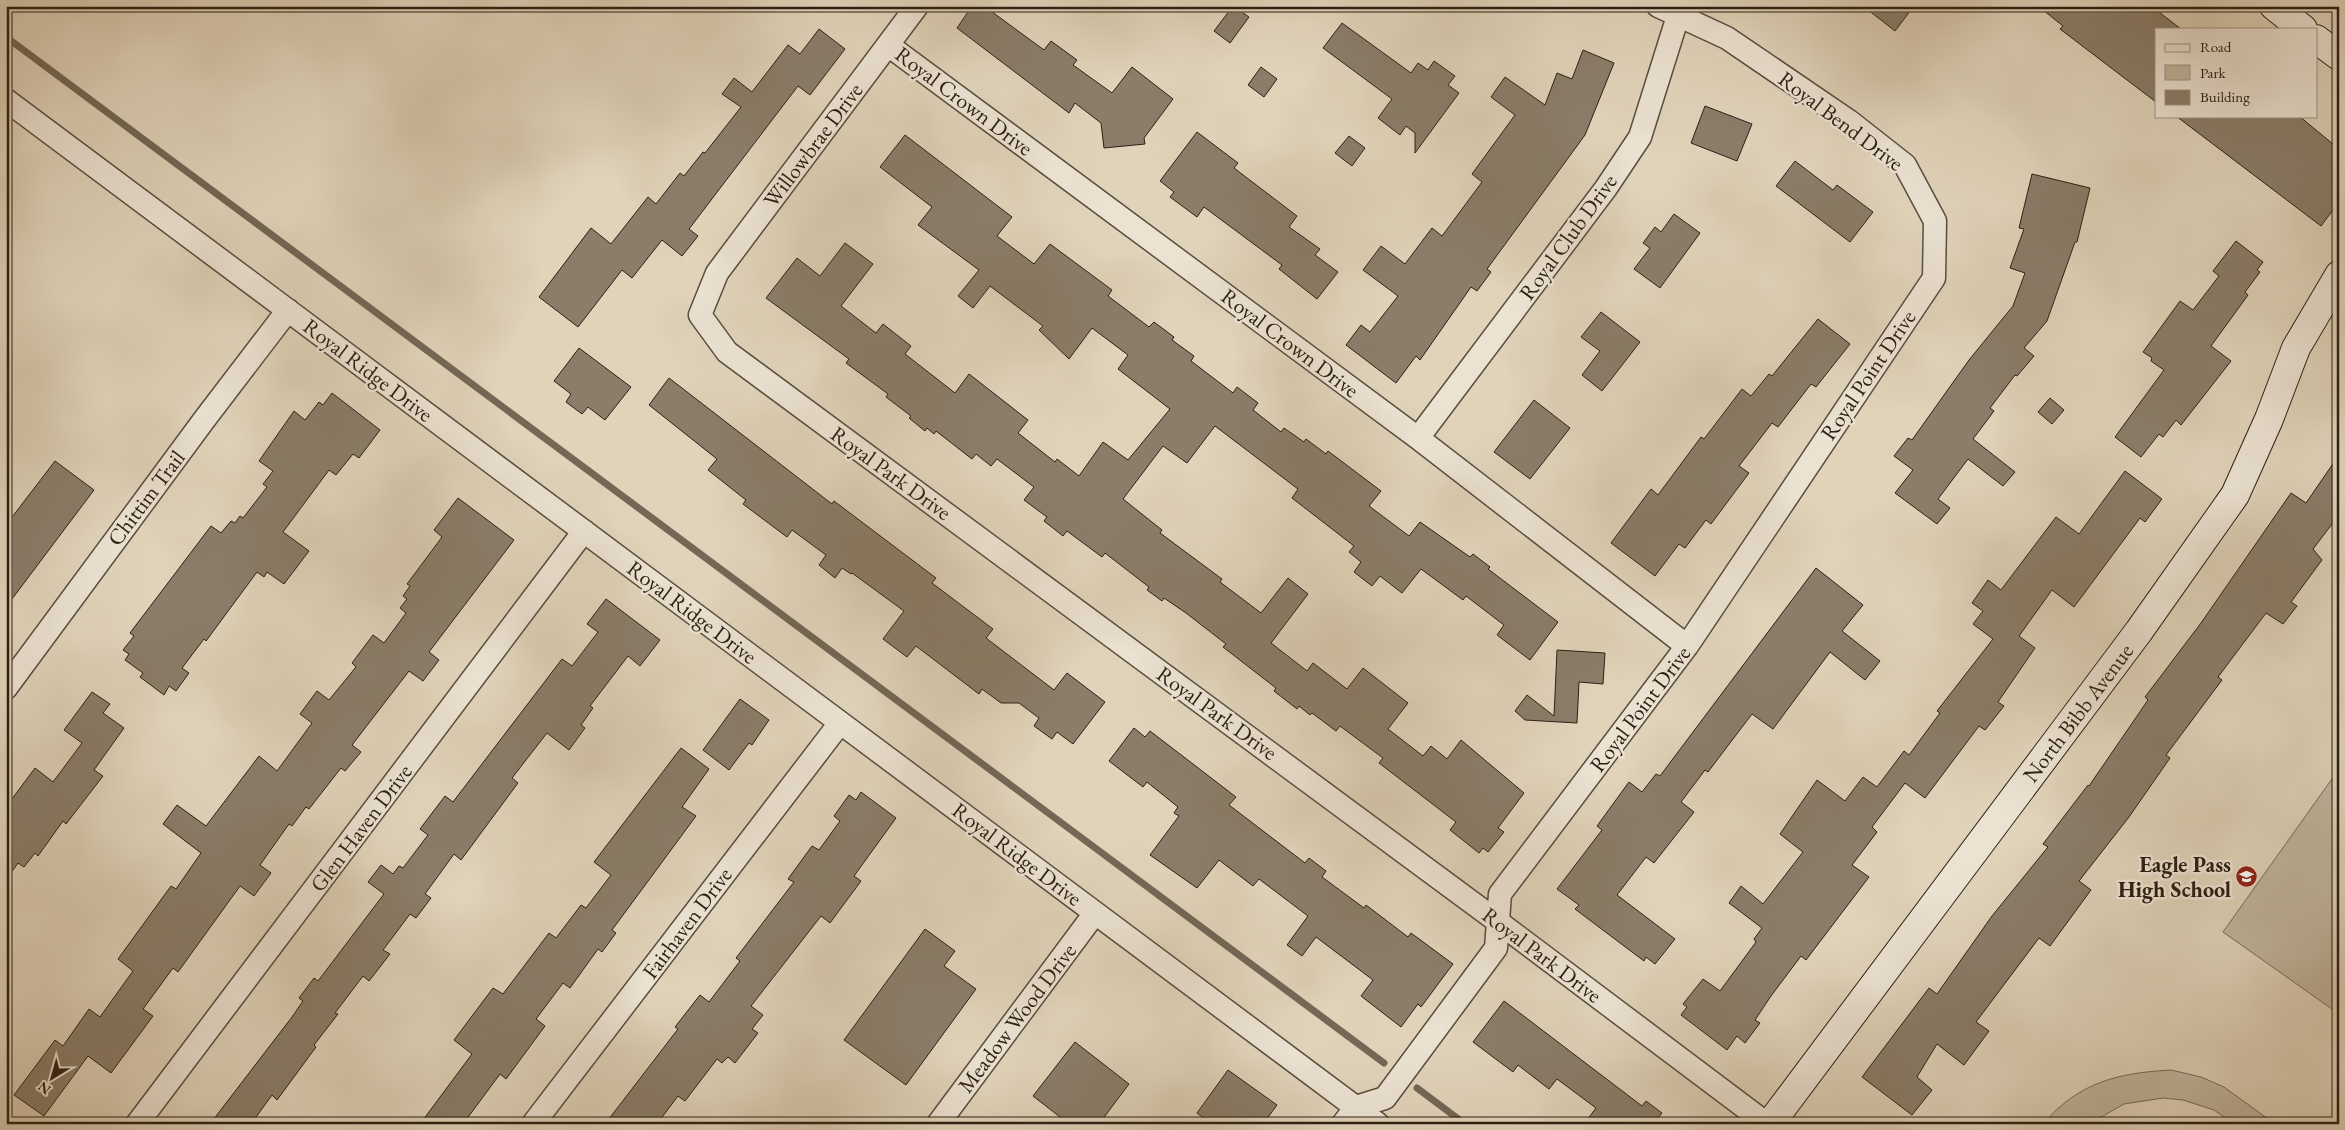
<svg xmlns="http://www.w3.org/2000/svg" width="2345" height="1130" font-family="'EB Garamond',serif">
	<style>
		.green { fill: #c1b59e; stroke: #766a59 }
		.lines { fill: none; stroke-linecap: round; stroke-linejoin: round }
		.stream { stroke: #736756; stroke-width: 7 }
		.building { fill: #8a7d6a; stroke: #2c2014 }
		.minor-casing { stroke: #594d3e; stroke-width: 25 }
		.secondary-casing { stroke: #2c2014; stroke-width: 30 }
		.minor { stroke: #ebe2d2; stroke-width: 22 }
		.secondary { stroke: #ebe2d2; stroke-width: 28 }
		.labels { text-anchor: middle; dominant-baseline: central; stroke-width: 5; stroke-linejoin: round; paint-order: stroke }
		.street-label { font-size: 22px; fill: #2c2014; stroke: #ebe2d2 }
		.poi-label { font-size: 22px; font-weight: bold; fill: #2c2014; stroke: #ebe2d2; text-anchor: end }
	</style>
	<rect width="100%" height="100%" fill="#e0d3ba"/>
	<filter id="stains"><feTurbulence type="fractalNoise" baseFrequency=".004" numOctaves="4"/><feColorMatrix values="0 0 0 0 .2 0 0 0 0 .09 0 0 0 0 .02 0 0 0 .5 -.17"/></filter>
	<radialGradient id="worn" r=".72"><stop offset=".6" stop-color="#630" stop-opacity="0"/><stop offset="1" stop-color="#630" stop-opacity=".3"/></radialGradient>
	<!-- green -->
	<path class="green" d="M2339,769V1014L2223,932Z
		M2171,1070L2201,1077L2224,1087L2275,1124H2234L2214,1110L2183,1100L2163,1098L2124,1104L2089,1124H2043C2079,1082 2118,1073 2171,1070Z"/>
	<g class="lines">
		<!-- stream -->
		<path class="stream" d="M6,37L1384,1063
			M1417,1088L1465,1124"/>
	</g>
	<!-- building -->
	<path class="building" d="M972,6H984L1044,50L1051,41L1077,60L1073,65L1112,93L1132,67L1173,99L1144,138L1145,144L1104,148L1101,123L1075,103L1069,113L957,28Z
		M1233,6L1249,17L1230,43L1214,31Z
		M1863,6H1914L1895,31Z
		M2038,6H2151L2181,29H2156V102L2060,29L2063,26Z
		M1342,23L1411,73L1418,63L1428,70L1434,61L1455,76L1448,85L1459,93L1415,153V133L1406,126L1400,135L1378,118L1392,99L1323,48Z
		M819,29L845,49L810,95L798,86L689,229L698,236L682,256L662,240L632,278L622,270L578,327L539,297L591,228L611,244L648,197L656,204L680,173L684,176L703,152L705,153L741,107L722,94L734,78L752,92L788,45L800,54Z
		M1583,50L1614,63L1585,135L1487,269L1491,272L1477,291L1471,287L1420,360L1416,356L1396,383L1346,345L1361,325L1370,332L1398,296L1363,270L1381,246L1405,264L1432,228L1442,236L1482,182L1472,174L1515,115L1491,97L1505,77L1545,105L1557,73L1572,79Z
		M1261,67L1277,79L1264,97L1248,85Z
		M1705,106L1752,124L1737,161L1691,143Z
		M2176,116H2299L2339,149V202L2321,226Z
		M1197,132L1238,163L1234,168L1297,216L1289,227L1320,249L1315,255L1338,272L1317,299L1279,269L1282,265L1204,207L1197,217L1170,197L1174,192L1160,181Z
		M905,135L1012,217L997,236L1034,264L1050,244L1112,290L1108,296L1149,327L1154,322L1174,337L1172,340L1194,356L1191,361L1233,393L1237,387L1258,403L1253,410L1281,432L1284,428L1304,442L1306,439L1326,454L1328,451L1381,491L1369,506L1409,536L1420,522L1470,557L1473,554L1490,567L1488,569L1558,622L1530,660L1497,635L1504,625L1466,596L1463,600L1421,569L1402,593L1380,576L1372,586L1354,572L1361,562L1349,552L1354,546L1292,498L1298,489L1215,426L1187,463L1163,446L1123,499L1162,530L1160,533L1222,579L1220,582L1261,613L1288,578L1308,594L1271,643L1307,671L1313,663L1347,689L1363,668L1408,703L1388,729L1423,756L1431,746L1447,759L1461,740L1524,793L1498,828L1504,832L1488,852L1483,848L1479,853L1450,830L1456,822L1379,763L1383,758L1340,726L1336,731L1312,713L1310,715L1299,706L1297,709L1274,691L1276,688L1223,647L1226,644L1186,613L1164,598L1162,601L1147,590L1149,587L1105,553L1102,557L1067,531L1063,536L1044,521L1047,517L1024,500L1034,487L997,459L991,466L976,454L972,459L936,431L934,434L927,428L925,431L909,418L911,416L886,397L888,394L846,363L849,359L766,298L797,258L820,276L845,243L873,264L841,306L876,333L883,324L911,346L905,354L955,393L969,374L1028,420L1018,433L1055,462L1057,459L1079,476L1103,442L1128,460L1170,409L1118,369L1128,355L1092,328L1069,359L1039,330L1043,326L990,286L973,308L958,296L979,270L918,225L932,207L880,167Z
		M1349,136L1365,148L1352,166L1335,153Z
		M1795,161L1833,190L1837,185L1873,212L1850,242L1776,186Z
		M2032,174L2090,188L2077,242H2075L2047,321L2024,348L2034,356L2017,376L2015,375L1990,408L1994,411L1973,439L2015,472L2003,486L1968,459L1938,499L1950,508L1937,524L1895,493L1913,470L1894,456L1908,438L1912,440L1969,360L2013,306L2025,273L2010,268L2024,229L2019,228Z
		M1674,214L1700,233L1660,288L1634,269L1650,248L1643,243L1655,227L1661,232Z
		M2236,241L2263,262L2257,270L2260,272L2245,292L2248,295L2211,346L2231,361L2181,425L2176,420L2163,437L2159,434L2141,457L2115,437L2164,370L2151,361L2152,358L2143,352L2180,301L2193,310L2219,276L2213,271Z
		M1601,312L1640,342L1602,391L1582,375L1600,351L1581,337Z
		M1818,319L1850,344L1816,387L1811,384L1778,427L1772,423L1739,466L1749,473L1711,524L1706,520L1685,548L1679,544L1655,576L1611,543L1651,489L1658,495L1701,437L1704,439L1742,389L1751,396L1769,374L1772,376Z
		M579,348L631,387L605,420L588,407L582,414L566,402L571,394L554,381Z
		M669,378L832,504L834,501L936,578L932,583L993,629L986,638L1054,690L1067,673L1105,702L1073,744L1057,732L1052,739L1034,726L1039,718L1019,703H1001L982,689L979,694L916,646L907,657L883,639L904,611L852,573L851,574L842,568L835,578L819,565L826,555L792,530L787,537L743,504L746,500L708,470L717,459L649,405Z
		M332,393L380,430L359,458L353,454L336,475L329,470L283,532L309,551L284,584L267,572L264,577L257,572L206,641L204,639L182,668L189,673L176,691L169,686L164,695L140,677L143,673L125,660L129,654L123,650L134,636L130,633L211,526L221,533L231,521L235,523L240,516L243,518L267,487L263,484L273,471L259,461L294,411L305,420L319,402L323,405Z
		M2050,398L2064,410L2052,424L2038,412Z
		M1534,400L1570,428L1530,479L1494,452Z
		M2339,455V515L2313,549L2322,560L2291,602L2297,606L2283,624L2266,613L2218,677L2222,680L2166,755L2170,758L2129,817L2079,881L2091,890L2050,946L2039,938L1976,1022L1989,1031L1964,1065L1937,1044L1917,1077L1932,1090L1912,1115L1862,1077L1929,988L1937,994L1992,916L2048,847L2043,844L2088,785L2089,786L2148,700L2145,697L2201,623L2291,493L2306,503Z
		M55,461L94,490L6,607V525Z
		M2125,471L2162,499L2145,522L2140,518L2074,607L2052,590L2019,636L2035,648L1998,702L2004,706L1985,730L1979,726L1925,798L1905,783L1872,827L1877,832L1852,865L1869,877L1806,960L1801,956L1771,996L1755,1020L1760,1023L1745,1043L1737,1036L1727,1050L1681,1015L1687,1007L1683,1004L1703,979L1720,991L1756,942L1754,939L1762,928L1729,903L1741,886L1763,904L1803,852L1780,834L1817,780L1845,801L1863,777L1877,787L1904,751L1909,755L1940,713L1937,711L1993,639L1973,624L1983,611L1972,603L1988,580L2001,590L2056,517L2079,534Z
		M458,498L514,540L429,652L439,660L423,681L409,671L352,745L361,752L345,771L341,768L309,809L306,807L292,826L289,824L260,865L271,873L254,896L240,886L178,972L173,968L143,1009L153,1016L111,1073L88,1056L44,1116L14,1095L55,1040L63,1046L89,1009L100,1017L133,971L118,959L171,886L176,889L201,853L163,824L177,805L206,826L259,756L277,771L312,723L300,714L317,691L329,700L356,667L352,663L373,635L384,643L406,613L400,608L407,599L403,596L410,586L407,584L442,537L434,530Z
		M1816,568L1863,605L1842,631L1880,661L1865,680L1830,652L1773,729L1752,714L1708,772L1705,770L1681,802L1694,812L1654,863L1646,857L1617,895L1675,939L1655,964L1646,957L1644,961L1575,909L1579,905L1557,889L1602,830L1597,826L1629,782L1642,792L1656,774L1660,776Z
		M606,599L660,640L640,666L628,656L590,706L593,708L581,725L585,728L569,750L547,733L512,778L518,783L461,860L454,854L425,894L431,898L416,918L410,914L383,950L390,954L369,981L363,976L335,1013L338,1014L314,1045L316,1047L277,1100L272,1095L251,1124H210L292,1017L303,1001L299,998L314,978L318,981L384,894L368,882L381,865L393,874L399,866L403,868L428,835L420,829L445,796L453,802L562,659L572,666L598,632L587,624Z
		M1557,650L1605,653L1603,684L1579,682L1577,723L1525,720L1515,711L1527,695L1554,716Z
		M92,692L110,704L103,713L124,728L94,770L103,776L66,824L63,821L38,856L35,853L24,867L18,863L6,880V807L35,768L53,782L82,743L64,730Z
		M740,699L769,720L752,745L749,743L729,770L703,750Z
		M1134,728L1145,737L1150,731L1236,797L1229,805L1305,863L1309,858L1326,871L1322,877L1364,908L1366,905L1408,937L1411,933L1453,964L1421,1007L1418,1004L1401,1027L1361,996L1373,980L1316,937L1302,956L1287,945L1308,916L1259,879L1253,886L1219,860L1197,888L1150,855L1179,816L1174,813L1178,807L1147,782L1143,787L1109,761Z
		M681,748L709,769L682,807L696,816L612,930L616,933L602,952L598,949L570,988L563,983L536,1019L545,1026L506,1079L500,1074L463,1124H420L472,1054L454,1040L493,988L503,994L549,933L556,938L581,905L586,908L611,875L594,862Z
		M861,792L896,818L854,876L861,881L830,923L821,916L751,1006L763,1015L752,1029L758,1033L735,1063L728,1057L722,1063L717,1059L685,1101L678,1096L657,1124H605L678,1029L675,1027L700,995L709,1002L740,961L736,958L794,882L788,879L812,846L819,850L840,821L834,816L849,795L856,800Z
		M925,929L955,951L944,966L976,989L906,1085L844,1040Z
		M1504,1001L1642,1106L1646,1101L1662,1113L1658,1118L1666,1124H1584L1596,1108L1557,1079L1549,1089L1518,1065L1513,1072L1473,1042Z
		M1075,1042L1129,1084L1099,1124H1069L1033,1096Z
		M1228,1070L1277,1105L1263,1124H1211L1197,1113Z"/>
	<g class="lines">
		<defs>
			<path id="minor" d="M917,6L717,273L700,315L727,352L1497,921L1767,1124
				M888,45L1418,438L1687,646
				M6,100L1378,1124
				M1418,438L1606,188L1640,137L1678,16
				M6,688L204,420L288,310
				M137,1124L584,531
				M533,1124L840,723
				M938,1124L1095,913
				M1343,1124L1356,1107L1385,1098L1496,948L1500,894L1687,646L1934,278L1935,221L1905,165L1849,121L1727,38L1658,6"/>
			<path id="secondary" d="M2274,6L2303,29
				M2316,39L2339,56
				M1770,1124L2139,631L2235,495L2269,419L2296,348L2339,275"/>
		</defs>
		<!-- minor casing -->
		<use href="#minor" class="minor-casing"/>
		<!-- secondary casing -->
		<use href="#secondary" class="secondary-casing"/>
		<!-- minor -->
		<use href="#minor" class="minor"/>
		<!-- secondary -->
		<use href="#secondary" class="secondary"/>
	</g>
	<!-- icons -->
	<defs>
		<symbol id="school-disc" viewBox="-11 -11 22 22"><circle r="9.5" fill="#8f2418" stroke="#ebe2d2"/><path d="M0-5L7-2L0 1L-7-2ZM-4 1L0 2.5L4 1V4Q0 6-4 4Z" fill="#fff"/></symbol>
	</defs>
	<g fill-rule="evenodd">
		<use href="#school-disc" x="2234" y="864" width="25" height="25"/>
	</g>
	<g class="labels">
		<!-- street labels -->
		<g class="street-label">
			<text transform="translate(964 101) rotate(37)">Royal Crown Drive</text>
			<text transform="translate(1841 121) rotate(37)">Royal Bend Drive</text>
			<text transform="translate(813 145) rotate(-53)">Willowbrae Drive</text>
			<text transform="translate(1568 237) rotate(-54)">Royal Club Drive</text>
			<text transform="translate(1290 343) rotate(37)">Royal Crown Drive</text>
			<text transform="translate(368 370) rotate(37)">Royal Ridge Drive</text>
			<text transform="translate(1868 375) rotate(-56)">Royal Point Drive</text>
			<text transform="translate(891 473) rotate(36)">Royal Park Drive</text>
			<text transform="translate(146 498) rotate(-53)">Chittim Trail</text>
			<text transform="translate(692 612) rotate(37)">Royal Ridge Drive</text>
			<text transform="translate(1640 709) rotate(-53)">Royal Point Drive</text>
			<text transform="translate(1217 713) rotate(36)">Royal Park Drive</text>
			<text transform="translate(2078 713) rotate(-53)">North Bibb Avenue</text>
			<text transform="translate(361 828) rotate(-53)">Glen Haven Drive</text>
			<text transform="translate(1017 854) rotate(37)">Royal Ridge Drive</text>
			<text transform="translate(687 923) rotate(-53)">Fairhaven Drive</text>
			<text transform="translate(1542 955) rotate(37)">Royal Park Drive</text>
			<text transform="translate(1017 1018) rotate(-53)">Meadow Wood Drive</text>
		</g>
		<!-- poi labels -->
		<g class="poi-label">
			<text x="2231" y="864">Eagle Pass<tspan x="2231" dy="25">High School</tspan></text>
		</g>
	</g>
	<!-- margin -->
	<rect width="2345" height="1130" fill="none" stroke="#e0d3ba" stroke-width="25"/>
	<rect x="8" y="8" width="2330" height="1115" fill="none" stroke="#2c2014" stroke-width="2.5"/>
	<rect x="12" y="12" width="2320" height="1105" fill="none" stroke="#2c2014"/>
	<!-- legend -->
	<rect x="2155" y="28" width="162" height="90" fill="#ebe2d2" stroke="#9f9486"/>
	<rect x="2165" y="44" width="25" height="8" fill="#ebe2d2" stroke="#9f9486"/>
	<text x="2200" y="52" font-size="15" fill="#2c2014">Road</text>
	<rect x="2165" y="65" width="25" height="15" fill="#c1b59e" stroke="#9f9486"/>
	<text x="2200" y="78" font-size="15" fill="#2c2014">Park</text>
	<rect x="2165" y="90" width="25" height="15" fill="#8a7d6a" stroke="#9f9486"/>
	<text x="2200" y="102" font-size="15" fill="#2c2014">Building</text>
	<!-- north arrow -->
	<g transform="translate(52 1078) rotate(217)" stroke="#ebe2d2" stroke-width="4" paint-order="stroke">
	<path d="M0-4L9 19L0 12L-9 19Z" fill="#2c2014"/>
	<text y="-8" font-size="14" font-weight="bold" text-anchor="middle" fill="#2c2014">N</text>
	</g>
	<rect width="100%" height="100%" filter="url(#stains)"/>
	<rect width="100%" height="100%" fill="url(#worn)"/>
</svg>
